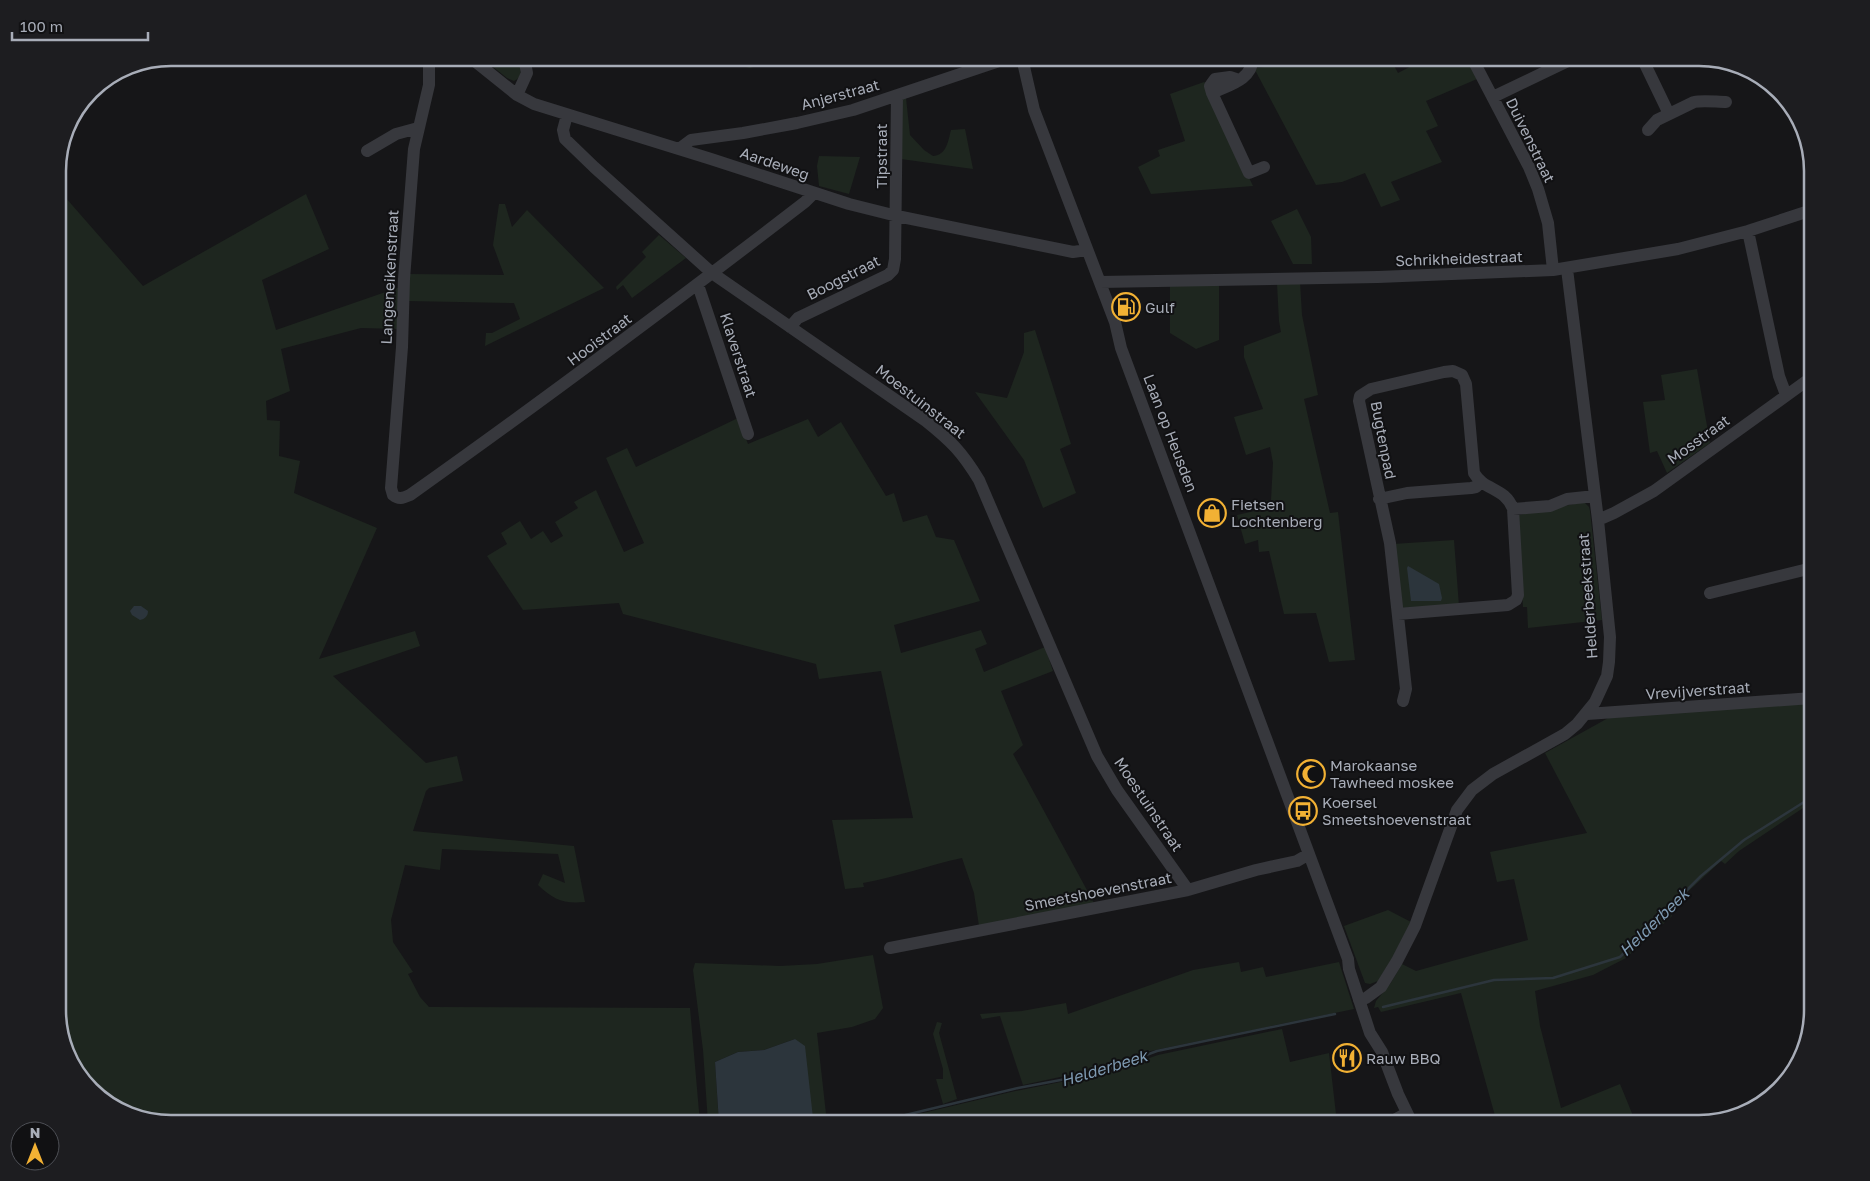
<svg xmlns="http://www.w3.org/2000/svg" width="1870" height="1181" font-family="'Golos Text',sans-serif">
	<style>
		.green { fill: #1e261f }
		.water { fill: #2c353c }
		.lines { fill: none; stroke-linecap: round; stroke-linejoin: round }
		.stream { stroke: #2c353c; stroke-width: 2.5 }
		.minor { stroke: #37383d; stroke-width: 12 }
		.labels { text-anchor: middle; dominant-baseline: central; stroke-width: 4; stroke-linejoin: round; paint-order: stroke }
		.street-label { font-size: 15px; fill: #a8adb8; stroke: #111113 }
		.poi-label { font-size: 15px; fill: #a8adb8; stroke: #111113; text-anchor: start }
		.water-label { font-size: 16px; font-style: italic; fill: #7f9bb3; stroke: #111113 }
		.rim { fill: none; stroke: #a8adb8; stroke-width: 2.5 }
	</style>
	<rect width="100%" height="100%" fill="#161618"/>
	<!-- green -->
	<path class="green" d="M482,58H519C520,67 524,76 514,81L507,78Z
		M706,58H786L750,68Z
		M1285,58H1390L1398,73L1427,58H1466L1477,79L1426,101L1438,126L1426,131L1442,162L1391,182L1400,200L1381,207L1365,173L1342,182L1316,185L1254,68L1264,67Z
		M1204,82L1206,83L1207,88L1253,186L1151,194L1138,167L1160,156L1158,150L1185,141L1170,94Z
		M906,98L910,135L924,150L933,156C947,155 948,141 951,130L965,129L973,169L901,159L899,100Z
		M819,156L860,157L849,194L819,186L817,166Z
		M58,189L143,286L306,194L329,249L262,280L276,330L400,287L399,329L361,328L281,349L290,391L266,401L267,420L280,421L279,456L300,461L294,493L377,528L319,659L415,631L420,646L333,676L426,763L457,756L463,781L429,788L426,791L413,831L574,846L585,902C563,904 554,900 538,885L543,874L565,883L558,854L442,849L440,870L405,865L391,920L393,942L413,972L408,974L420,997L429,1007L690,1008L700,1123H171L108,1105L73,1066L58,1017Z
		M499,204H505L512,227L527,210L604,288L485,346L486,333H492L520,319L514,303L407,301L408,274L504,275L493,245Z
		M1297,209L1311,237L1312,264H1293L1271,221Z
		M659,235L686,258L632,298L623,285L617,290L616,287L646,257L642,252Z
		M1300,282L1302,315L1318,395L1304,399L1330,513L1338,512L1355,660L1329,662L1316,613L1284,614L1269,551L1259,552L1258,540L1245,544L1237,515L1259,510L1257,502L1271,500L1273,463L1270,447L1246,455L1234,417L1263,409L1244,357V346L1281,332L1279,321L1277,283Z
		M1219,284V340L1196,349L1170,333V285Z
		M1035,330L1071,444L1060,449L1076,493L1043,508L1024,460L975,392L1007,398L1024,352V333Z
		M1697,369L1710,443L1667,473L1657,451L1650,453L1643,402L1665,400L1661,375Z
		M738,418L748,444L808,419L818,437L841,422L886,496L894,493L903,522L927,515L936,537L954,540L980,601L894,625L901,653L981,630L987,644L975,649L984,672L1045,647L1053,671L1001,691L1023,745L1013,754L1094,903L979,926L974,893L962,858C929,865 897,877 863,883L864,887L845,889L832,820L913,818L881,671L819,679L816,664L623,614L619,603L523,610L487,556L507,544L501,533L520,521L531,539L543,531L551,543L563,536L555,522L578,508L574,502L596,490L624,552L644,543L606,458L627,448L636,467Z
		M1584,502L1589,507L1590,511L1602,620L1528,628L1527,607H1523L1517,524L1519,515Z
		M1454,540L1459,606L1409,610L1402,607L1393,544Z
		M1812,703V802L1739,851L1725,864L1721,861L1668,910L1672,916L1626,958L1593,975L1535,991L1540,1026L1561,1108L1620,1084L1636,1123H1497L1461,993L1381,1012L1378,1007L1374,1008L1376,1001L1390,984L1402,964L1416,971L1528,940L1514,879L1497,882L1490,852L1587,833L1545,753L1610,717Z
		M1388,910L1411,922L1394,955L1378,981L1370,984L1365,983L1344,926Z
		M873,955L883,1008L875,1019L852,1027L817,1033L827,1123H760L813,1118L795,1039L764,1050L738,1052L715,1062L719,1123H708L703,1050L693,970L695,963L780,966L817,964Z
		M1239,962L1241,972L1263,967L1266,977L1339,962L1354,1009L1146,1052L1097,1069L1023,1085L1000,1016L982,1019L980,1014L1022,1011L1066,1003L1068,1014L1193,970Z
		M937,1022L942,1023L939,1033L957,1099L943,1104L936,1079H943V1069L933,1034Z
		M1282,1029L1290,1062L1329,1053L1337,1123H881L1011,1092L1091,1076L1092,1078L1098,1076L1158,1055Z"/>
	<!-- water -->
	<path class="water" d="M1408,566L1439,584L1442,598L1441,601H1411L1407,568Z
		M134,606H141L148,611C148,616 145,619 140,620L132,615L130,611Z
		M795,1039L805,1046L813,1118L760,1123H719L715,1062L738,1052L764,1050Z"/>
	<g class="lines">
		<!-- stream -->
		<path class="stream" d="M1383,1007L1494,980L1553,978L1620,957L1701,876L1744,840L1812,797
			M872,1123L1018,1088L1098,1073L1157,1051L1335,1014"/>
		<!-- minor -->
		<path class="minor" d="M429,58V85L414,149L404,279L402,347L391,488L393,495C399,500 403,498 410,495C544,400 675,302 805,202L814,193
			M471,58L517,95L534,104L711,159L849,204L897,216L1073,252L1087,250
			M1022,58L1034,110L1115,322L1121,348L1348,959L1349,969L1370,1033L1382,1052L1398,1094L1412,1123
			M1472,58L1529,167L1538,189L1548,223L1553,270
			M1642,58L1669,114
			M1239,80L1230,77L1215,79L1210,86L1212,93L1249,173L1264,167
			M1212,93C1229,85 1252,80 1253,58
			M517,95L527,73L524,58
			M1493,97L1574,58
			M567,115L563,130L565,139L594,167L712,273L926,421C951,441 962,452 979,480L1097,756L1117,790L1188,890
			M1648,130L1657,120L1694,102C1703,100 1717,102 1726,102
			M679,149L691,140L743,133L797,123L853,110L1008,58
			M367,151L396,134L418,128
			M1748,231L1779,376L1786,395
			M1100,282L1378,277L1553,270L1678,249L1748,231L1812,210
			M698,285L748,434
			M790,327L798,318L888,275L893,270L895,259L897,95
			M1379,499L1407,493L1471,488L1476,487L1481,482
			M1513,509L1550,506L1567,499L1595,496
			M1598,520L1614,513L1654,491L1812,377
			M1710,593L1812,568
			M1398,614L1508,605L1516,600L1518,595L1513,509C1505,487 1484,491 1474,473L1466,384L1462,375L1453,371L1444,372L1371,389L1360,396L1359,401L1390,543L1406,689L1403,701
			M1587,714L1812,698
			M890,948L1188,890L1256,870L1297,861L1309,854
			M1359,1000L1366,998L1381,987L1397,961L1415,926L1457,810L1472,790L1493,774L1565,734L1577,724L1595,702L1607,676L1609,662L1610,637L1598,520L1567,269
			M1393,1123L1396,1119L1407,1113"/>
	</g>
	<!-- icons -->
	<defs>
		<symbol id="fuel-ring" viewBox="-11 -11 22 22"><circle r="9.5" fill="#111113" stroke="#f2b134" stroke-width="1.5"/><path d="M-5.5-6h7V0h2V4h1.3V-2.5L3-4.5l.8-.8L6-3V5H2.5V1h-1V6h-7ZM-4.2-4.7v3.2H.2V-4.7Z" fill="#f2b134"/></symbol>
		<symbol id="shop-ring" viewBox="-11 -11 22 22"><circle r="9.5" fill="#111113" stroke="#f2b134" stroke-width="1.5"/><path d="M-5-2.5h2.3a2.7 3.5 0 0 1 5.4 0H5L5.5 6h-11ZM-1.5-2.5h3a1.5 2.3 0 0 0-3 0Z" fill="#f2b134"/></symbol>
		<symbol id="mosque-ring" viewBox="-11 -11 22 22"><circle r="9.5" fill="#111113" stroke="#f2b134" stroke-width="1.5"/><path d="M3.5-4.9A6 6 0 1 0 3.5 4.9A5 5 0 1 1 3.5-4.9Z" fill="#f2b134"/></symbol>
		<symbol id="bus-ring" viewBox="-11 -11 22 22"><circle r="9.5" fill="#111113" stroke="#f2b134" stroke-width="1.5"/><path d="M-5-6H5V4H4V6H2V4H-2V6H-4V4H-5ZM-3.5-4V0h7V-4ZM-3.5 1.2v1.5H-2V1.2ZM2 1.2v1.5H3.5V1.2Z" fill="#f2b134"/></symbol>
		<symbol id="restaurant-ring" viewBox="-11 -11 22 22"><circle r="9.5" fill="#111113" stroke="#f2b134" stroke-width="1.5"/><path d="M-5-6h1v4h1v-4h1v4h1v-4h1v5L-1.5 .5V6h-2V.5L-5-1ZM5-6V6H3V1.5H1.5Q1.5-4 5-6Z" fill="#f2b134"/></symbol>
	</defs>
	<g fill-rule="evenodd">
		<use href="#fuel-ring" x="1110" y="291" width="32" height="32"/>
		<use href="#shop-ring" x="1196" y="497" width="32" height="32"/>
		<use href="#mosque-ring" x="1295" y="758" width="32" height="32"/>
		<use href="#bus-ring" x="1287" y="795" width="32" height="32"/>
		<use href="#restaurant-ring" x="1331" y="1042" width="32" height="32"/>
	</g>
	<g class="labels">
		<!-- street labels -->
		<g class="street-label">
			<text transform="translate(840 94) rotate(-15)">Anjerstraat</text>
			<text transform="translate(1531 140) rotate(64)">Duivenstraat</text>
			<text transform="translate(881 156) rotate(-90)">Tipstraat</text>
			<text transform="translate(775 163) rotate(19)">Aardeweg</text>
			<text transform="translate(1459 258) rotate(-2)">Schrikheidestraat</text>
			<text transform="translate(389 277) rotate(-87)">Langeneikenstraat</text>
			<text transform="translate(843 277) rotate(-27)">Boogstraat</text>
			<text transform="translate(599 339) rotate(-37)">Hooistraat</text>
			<text transform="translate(739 355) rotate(72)">Klaverstraat</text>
			<text transform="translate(921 401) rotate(38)">Moestuinstraat</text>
			<text transform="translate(1171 433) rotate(69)">Laan op Heusden</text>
			<text transform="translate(1698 439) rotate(-36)">Mosstraat</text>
			<text transform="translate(1384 440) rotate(79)">Bugtenpad</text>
			<text transform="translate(1587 596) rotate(-94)">Helderbeekstraat</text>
			<text transform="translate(1698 690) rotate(-4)">Vrevijverstraat</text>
			<text transform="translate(1149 804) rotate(56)">Moestuinstraat</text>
			<text transform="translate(1098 891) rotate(-11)">Smeetshoevenstraat</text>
		</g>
		<!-- poi labels -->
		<g class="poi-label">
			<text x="1145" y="307">Gulf</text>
			<text x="1231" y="504">Fietsen<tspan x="1231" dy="17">Lochtenberg</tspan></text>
			<text x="1330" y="765">Marokaanse<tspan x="1330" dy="17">Tawheed moskee</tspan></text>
			<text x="1322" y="802">Koersel<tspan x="1322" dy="17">Smeetshoevenstraat</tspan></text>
			<text x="1366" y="1058">Rauw BBQ</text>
		</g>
		<!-- water labels -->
		<g class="water-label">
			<text transform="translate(1654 922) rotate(-44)">Helderbeek</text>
			<text transform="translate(1104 1068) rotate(-17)">Helderbeek</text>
		</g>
	</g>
	<!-- crop -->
	<path d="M0 0H1870V1181H0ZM171 66H1699A105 105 0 0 1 1804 171V1010A105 105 0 0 1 1699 1115H171A105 105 0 0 1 66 1010V171A105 105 0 0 1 171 66Z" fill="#1d1d20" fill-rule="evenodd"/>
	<path class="rim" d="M171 66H1699A105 105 0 0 1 1804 171V1010A105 105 0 0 1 1699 1115H171A105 105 0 0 1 66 1010V171A105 105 0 0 1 171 66Z"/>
	<!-- north arrow -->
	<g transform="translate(35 1146)"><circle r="24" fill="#111113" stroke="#4d4f55"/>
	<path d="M0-4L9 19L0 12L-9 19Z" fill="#f2b134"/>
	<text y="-8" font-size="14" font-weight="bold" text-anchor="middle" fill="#a8adb8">N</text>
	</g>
	<!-- scale -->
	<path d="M12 32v8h136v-8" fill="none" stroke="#a8adb8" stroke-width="2.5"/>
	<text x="20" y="32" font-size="15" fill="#a8adb8" stroke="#111113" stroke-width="4" paint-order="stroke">100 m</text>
</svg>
